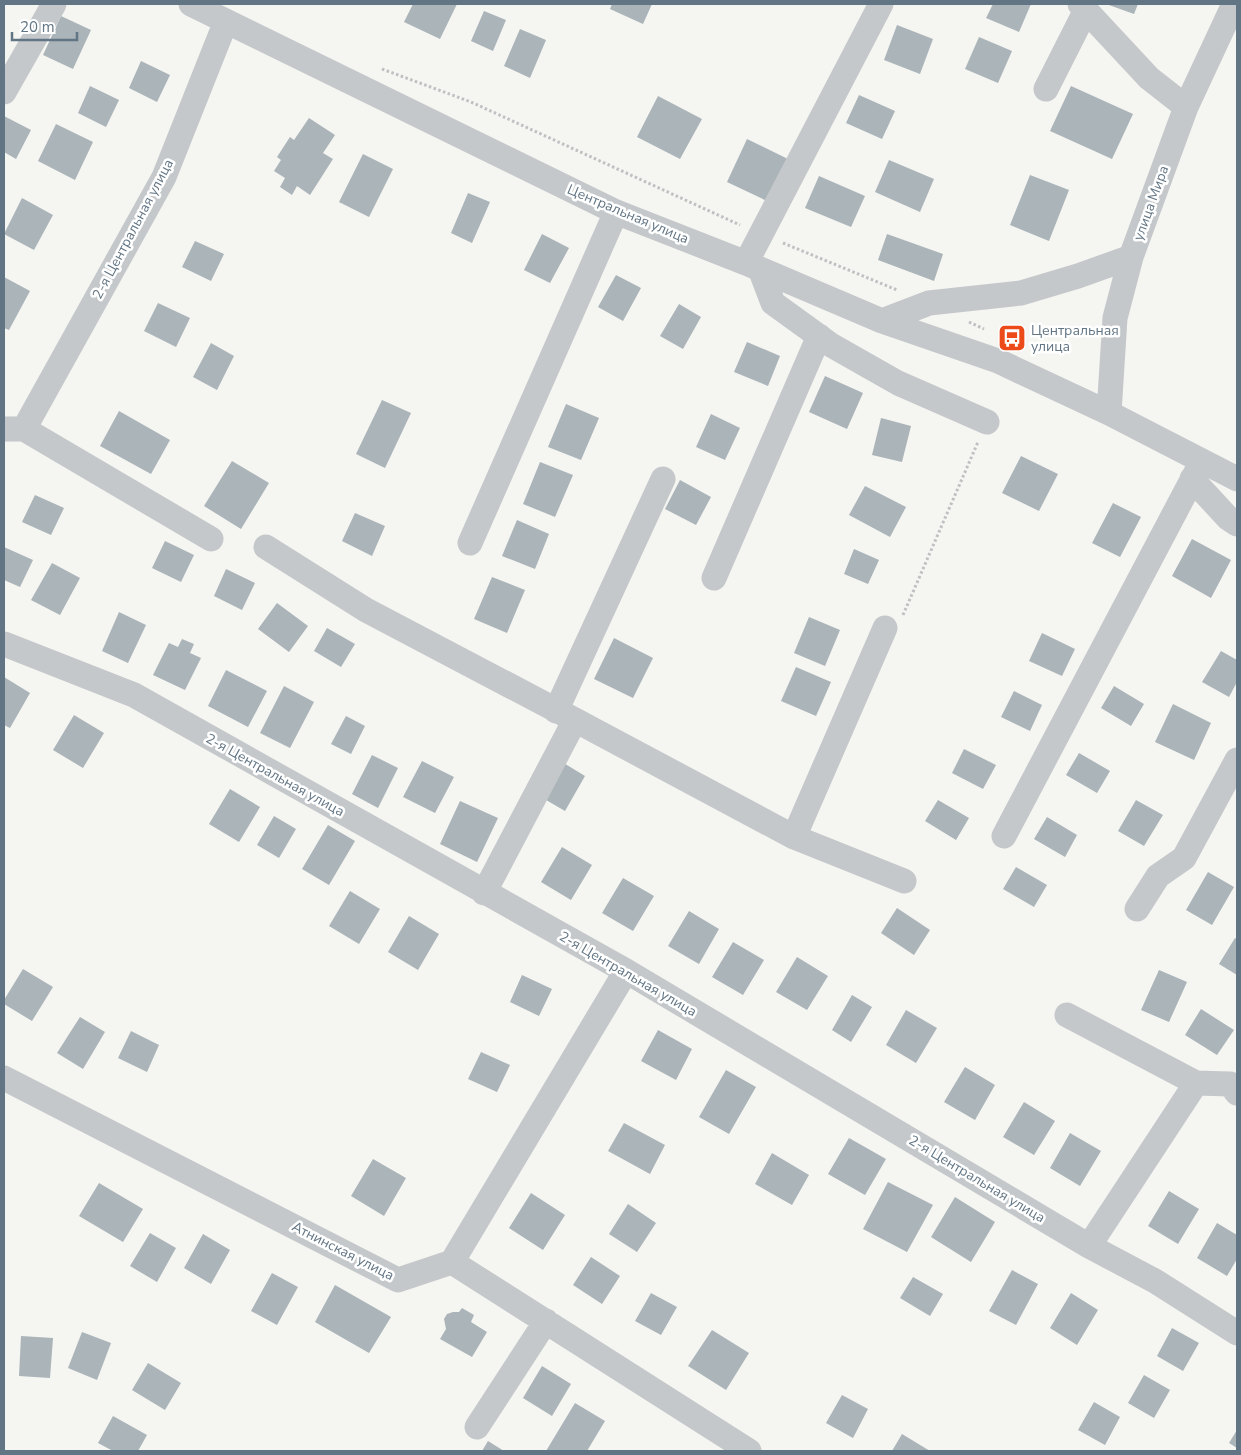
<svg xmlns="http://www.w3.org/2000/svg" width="1241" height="1455" font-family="'Nunito Sans',sans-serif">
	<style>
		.building { fill: #abb4b9 }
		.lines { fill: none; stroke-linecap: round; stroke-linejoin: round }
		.path { stroke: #bec0c2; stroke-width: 3; stroke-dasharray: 2.5 2.5; stroke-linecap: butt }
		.minor { stroke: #c4c8cb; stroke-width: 25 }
		.labels { text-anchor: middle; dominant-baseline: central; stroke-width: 5; stroke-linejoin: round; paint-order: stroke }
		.street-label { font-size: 14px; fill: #627584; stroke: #fff }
		.poi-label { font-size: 14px; fill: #627584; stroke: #fff; text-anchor: start }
	</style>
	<rect width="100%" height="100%" fill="#f5f5f1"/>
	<!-- building -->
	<path class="building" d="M413,4H457L440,39L404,22Z
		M612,4H652L643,24L610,9Z
		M993,4H1031L1019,32L986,18Z
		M1106,4H1138L1134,14Z
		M484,11L506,20L493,51L471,41Z
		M61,16L91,30L73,69L43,55Z
		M897,25L933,39L920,74L884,60Z
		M520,29L546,40L530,78L504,66Z
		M979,37L1012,51L998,83L965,69Z
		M141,61L170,75L157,102L129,88Z
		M90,86L119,100L106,127L78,113Z
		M1071,86L1133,114L1112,159L1050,131Z
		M859,95L895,111L882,139L846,123Z
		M658,96L702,119L680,159L637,137Z
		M4,116L31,130L16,159L4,152Z
		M309,118L335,135L323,153L333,159L310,195L297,186L292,195L280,187L285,178L274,171L281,160L277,157L290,137L294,140Z
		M56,124L93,142L75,180L38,161Z
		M747,139L790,160L769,202L727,182Z
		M363,154L393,169L369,217L339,202Z
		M889,160L934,179L920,212L875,192Z
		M1030,175L1069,190L1049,241L1010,225Z
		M819,176L865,196L851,227L805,208Z
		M468,193L490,202L472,243L451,233Z
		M22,198L53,215L34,250L4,234Z
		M542,234L569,248L550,283L524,270Z
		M887,234L943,254L934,281L878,260Z
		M195,241L224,254L211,281L182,267Z
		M616,275L641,288L623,321L598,307Z
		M4,277L30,291L9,330L4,328Z
		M158,303L190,318L176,347L144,331Z
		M679,304L701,317L683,349L660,336Z
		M747,342L780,356L768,386L734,372Z
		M211,343L234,356L217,390L193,377Z
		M825,376L863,393L847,429L809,412Z
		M382,400L411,413L385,468L356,454Z
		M566,404L599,418L581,460L548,447Z
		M119,411L170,440L151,474L100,446Z
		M711,414L740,428L725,460L696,447Z
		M881,418L911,426L902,462L872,455Z
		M1021,456L1058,474L1039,511L1002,493Z
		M232,461L269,483L241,529L204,506Z
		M540,462L573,475L555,517L523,504Z
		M680,480L711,497L696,525L665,509Z
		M865,486L906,507L890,537L849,515Z
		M35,495L64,508L51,535L22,522Z
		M1113,503L1141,517L1120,557L1092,543Z
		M355,513L385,526L372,556L342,541Z
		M517,520L549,534L535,569L502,556Z
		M1192,539L1231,560L1211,598L1172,576Z
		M165,541L194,555L181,582L152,568Z
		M4,547L33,560L20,587L4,580Z
		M854,549L879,560L868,584L844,574Z
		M52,563L80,578L60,615L31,600Z
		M226,569L255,583L242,610L214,596Z
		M492,577L525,590L507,633L474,619Z
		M277,603L308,626L289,652L258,629Z
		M119,612L146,625L128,663L102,651Z
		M809,617L840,630L825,666L794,653Z
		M327,628L355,644L341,667L314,651Z
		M1042,633L1075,649L1062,676L1029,661Z
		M614,638L653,658L633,698L594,679Z
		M182,639L194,644L190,653L201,658L185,690L153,675L169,643L178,647Z
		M1221,651L1237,660V682L1229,697L1202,682Z
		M796,667L831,682L816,716L781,701Z
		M226,670L267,691L248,727L208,706Z
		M4,677L30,693L10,728L4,725Z
		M284,686L314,702L290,748L260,733Z
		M1114,686L1144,704L1131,726L1101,708Z
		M1014,691L1042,705L1030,731L1001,717Z
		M1173,704L1211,723L1194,760L1155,742Z
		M74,715L104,733L83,768L53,750Z
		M346,716L365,726L351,754L331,744Z
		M964,749L996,765L983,789L952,773Z
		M1079,753L1110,771L1097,793L1066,775Z
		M372,755L398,768L378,808L352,794Z
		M422,761L454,777L435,813L403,797Z
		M562,762L585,776L565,811L541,797Z
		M230,789L260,807L239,842L209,824Z
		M938,800L969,818L956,840L925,821Z
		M1136,800L1163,815L1144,846L1118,831Z
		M460,801L498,818L477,862L440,844Z
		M274,816L296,829L279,858L257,845Z
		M1047,817L1077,835L1065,857L1034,839Z
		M328,825L355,841L329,885L302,869Z
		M562,847L592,865L571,900L541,882Z
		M1016,867L1047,885L1034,907L1003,889Z
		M1208,872L1234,887L1212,925L1186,910Z
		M623,878L654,896L633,931L602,913Z
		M350,891L380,909L359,944L329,926Z
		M897,908L930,930L914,955L881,933Z
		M689,911L719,929L699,964L668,946Z
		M409,916L439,934L418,970L388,952Z
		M1235,938L1237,939V975L1219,964Z
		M733,942L764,960L743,995L712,977Z
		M797,957L828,976L807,1010L776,992Z
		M23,969L53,987L32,1021L4,1004V1000Z
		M1159,970L1187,982L1169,1022L1141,1010Z
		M522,975L552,989L539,1016L510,1002Z
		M852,995L872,1007L851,1042L832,1030Z
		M1201,1009L1234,1030L1217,1055L1185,1035Z
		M906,1010L937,1028L916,1063L886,1045Z
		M80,1017L105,1032L83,1069L57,1053Z
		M658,1030L692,1049L676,1080L641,1061Z
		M131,1031L159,1045L147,1072L118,1058Z
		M481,1052L510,1065L497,1092L468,1079Z
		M965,1067L995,1085L975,1120L944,1102Z
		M726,1070L756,1087L729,1134L699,1117Z
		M1024,1102L1055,1121L1034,1155L1003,1137Z
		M624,1123L665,1145L650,1174L608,1151Z
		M1070,1133L1101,1151L1080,1186L1050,1168Z
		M849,1138L886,1159L865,1195L828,1174Z
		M772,1153L809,1175L792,1205L755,1184Z
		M373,1159L406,1178L384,1216L351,1196Z
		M888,1182L933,1205L907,1252L863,1229Z
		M99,1183L143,1209L123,1242L79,1216Z
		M1169,1191L1199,1209L1178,1244L1148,1226Z
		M531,1193L565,1215L543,1250L509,1228Z
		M955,1197L995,1222L971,1262L931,1237Z
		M628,1204L656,1223L637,1252L609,1234Z
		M1217,1223L1237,1235V1259L1227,1276L1197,1258Z
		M150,1233L176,1248L157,1282L130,1266Z
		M203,1234L230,1250L211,1284L184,1268Z
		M591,1257L620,1276L602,1304L573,1285Z
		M1012,1270L1038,1284L1016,1325L989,1311Z
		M272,1273L298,1287L277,1325L251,1311Z
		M913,1277L943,1294L930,1316L900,1298Z
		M335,1285L391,1317L369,1353L315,1322Z
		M651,1293L677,1307L661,1335L635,1321Z
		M1071,1293L1098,1310L1077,1345L1050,1328Z
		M462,1308L474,1315L471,1322L487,1332L472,1357L440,1339L446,1329L444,1319L447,1314L453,1312H459Z
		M1172,1328L1199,1343L1183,1371L1157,1356Z
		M712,1330L749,1353L726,1390L688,1366Z
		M82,1332L111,1343L97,1380L68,1368Z
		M21,1336L53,1338L50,1378L19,1376Z
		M148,1363L181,1383L165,1410L132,1390Z
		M542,1366L571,1384L552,1416L523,1398Z
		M1144,1375L1170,1390L1154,1418L1128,1403Z
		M842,1395L868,1409L853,1438L826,1423Z
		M1094,1402L1120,1417L1105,1445L1078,1430Z
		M575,1403L605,1421L587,1451H546Z
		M113,1416L147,1435L138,1451H113L98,1443Z
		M1237,1430V1448L1229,1443Z
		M902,1434L930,1451H892Z
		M488,1441L504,1451H482Z"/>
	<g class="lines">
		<!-- path -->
		<path class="path" d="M382,69L471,102L740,225
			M783,243L897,290
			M969,322L984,329
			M903,615L978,442"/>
		<!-- minor -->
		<path class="minor" d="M191,4L616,212L746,263L882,321L998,361L1109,413L1237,479
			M1080,4L1149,78L1186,107
			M1046,89L1086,10
			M4,92L54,4
			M746,263L881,4
			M760,269L773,303L831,345L898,383L987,422
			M882,321L929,303L1021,293L1078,276L1131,257
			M1109,413L1115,318L1131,257L1186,107L1234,4
			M4,429H24L211,539
			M24,429L164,177L226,21
			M1192,479L1228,518L1237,524
			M470,543L616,212
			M266,547L366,610L575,720L794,837L904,881
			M714,578L819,336
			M4,644L134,695L626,971L1089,1246L1155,1281L1237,1333
			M556,711L663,479
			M1004,836L1202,461
			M794,837L885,628
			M484,893L575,720
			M1137,909L1158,876L1184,858L1237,760
			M1067,1015L1196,1083
			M4,1078L398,1280L452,1262
			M1089,1246L1196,1083L1230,1084L1237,1093
			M452,1262L749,1451
			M452,1262L626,971
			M477,1427L546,1321"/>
	</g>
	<!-- icons -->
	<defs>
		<symbol id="bus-square" viewBox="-11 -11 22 22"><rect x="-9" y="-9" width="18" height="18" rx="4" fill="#ed4a1a" stroke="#fff"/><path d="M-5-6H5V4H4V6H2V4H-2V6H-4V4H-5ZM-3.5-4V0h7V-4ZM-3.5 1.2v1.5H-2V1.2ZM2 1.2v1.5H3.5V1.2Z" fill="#fff"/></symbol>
	</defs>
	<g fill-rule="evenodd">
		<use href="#bus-square" x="996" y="322" width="32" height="32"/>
	</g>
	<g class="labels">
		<!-- street labels -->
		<g class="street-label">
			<text transform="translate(1151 203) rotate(-70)">улица Мира</text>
			<text transform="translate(628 214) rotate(23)">Центральная улица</text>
			<text transform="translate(133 229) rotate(-62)">2-я Центральная улица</text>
			<text transform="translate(275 775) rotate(29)">2-я Центральная улица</text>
			<text transform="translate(628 974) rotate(30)">2-я Центральная улица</text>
			<text transform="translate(977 1179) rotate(31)">2-я Центральная улица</text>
			<text transform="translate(343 1251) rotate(27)">Атнинская улица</text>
		</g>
		<!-- poi labels -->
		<g class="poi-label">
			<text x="1031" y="330">Центральная<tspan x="1031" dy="16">улица</tspan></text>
		</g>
	</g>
	<!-- border -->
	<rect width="1241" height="1455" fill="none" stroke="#627584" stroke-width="10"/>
	<!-- scale -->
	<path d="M12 32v8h65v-8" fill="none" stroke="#627584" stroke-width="2.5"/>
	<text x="20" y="32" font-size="15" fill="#627584" stroke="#ffffff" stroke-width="4" paint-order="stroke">20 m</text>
</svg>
